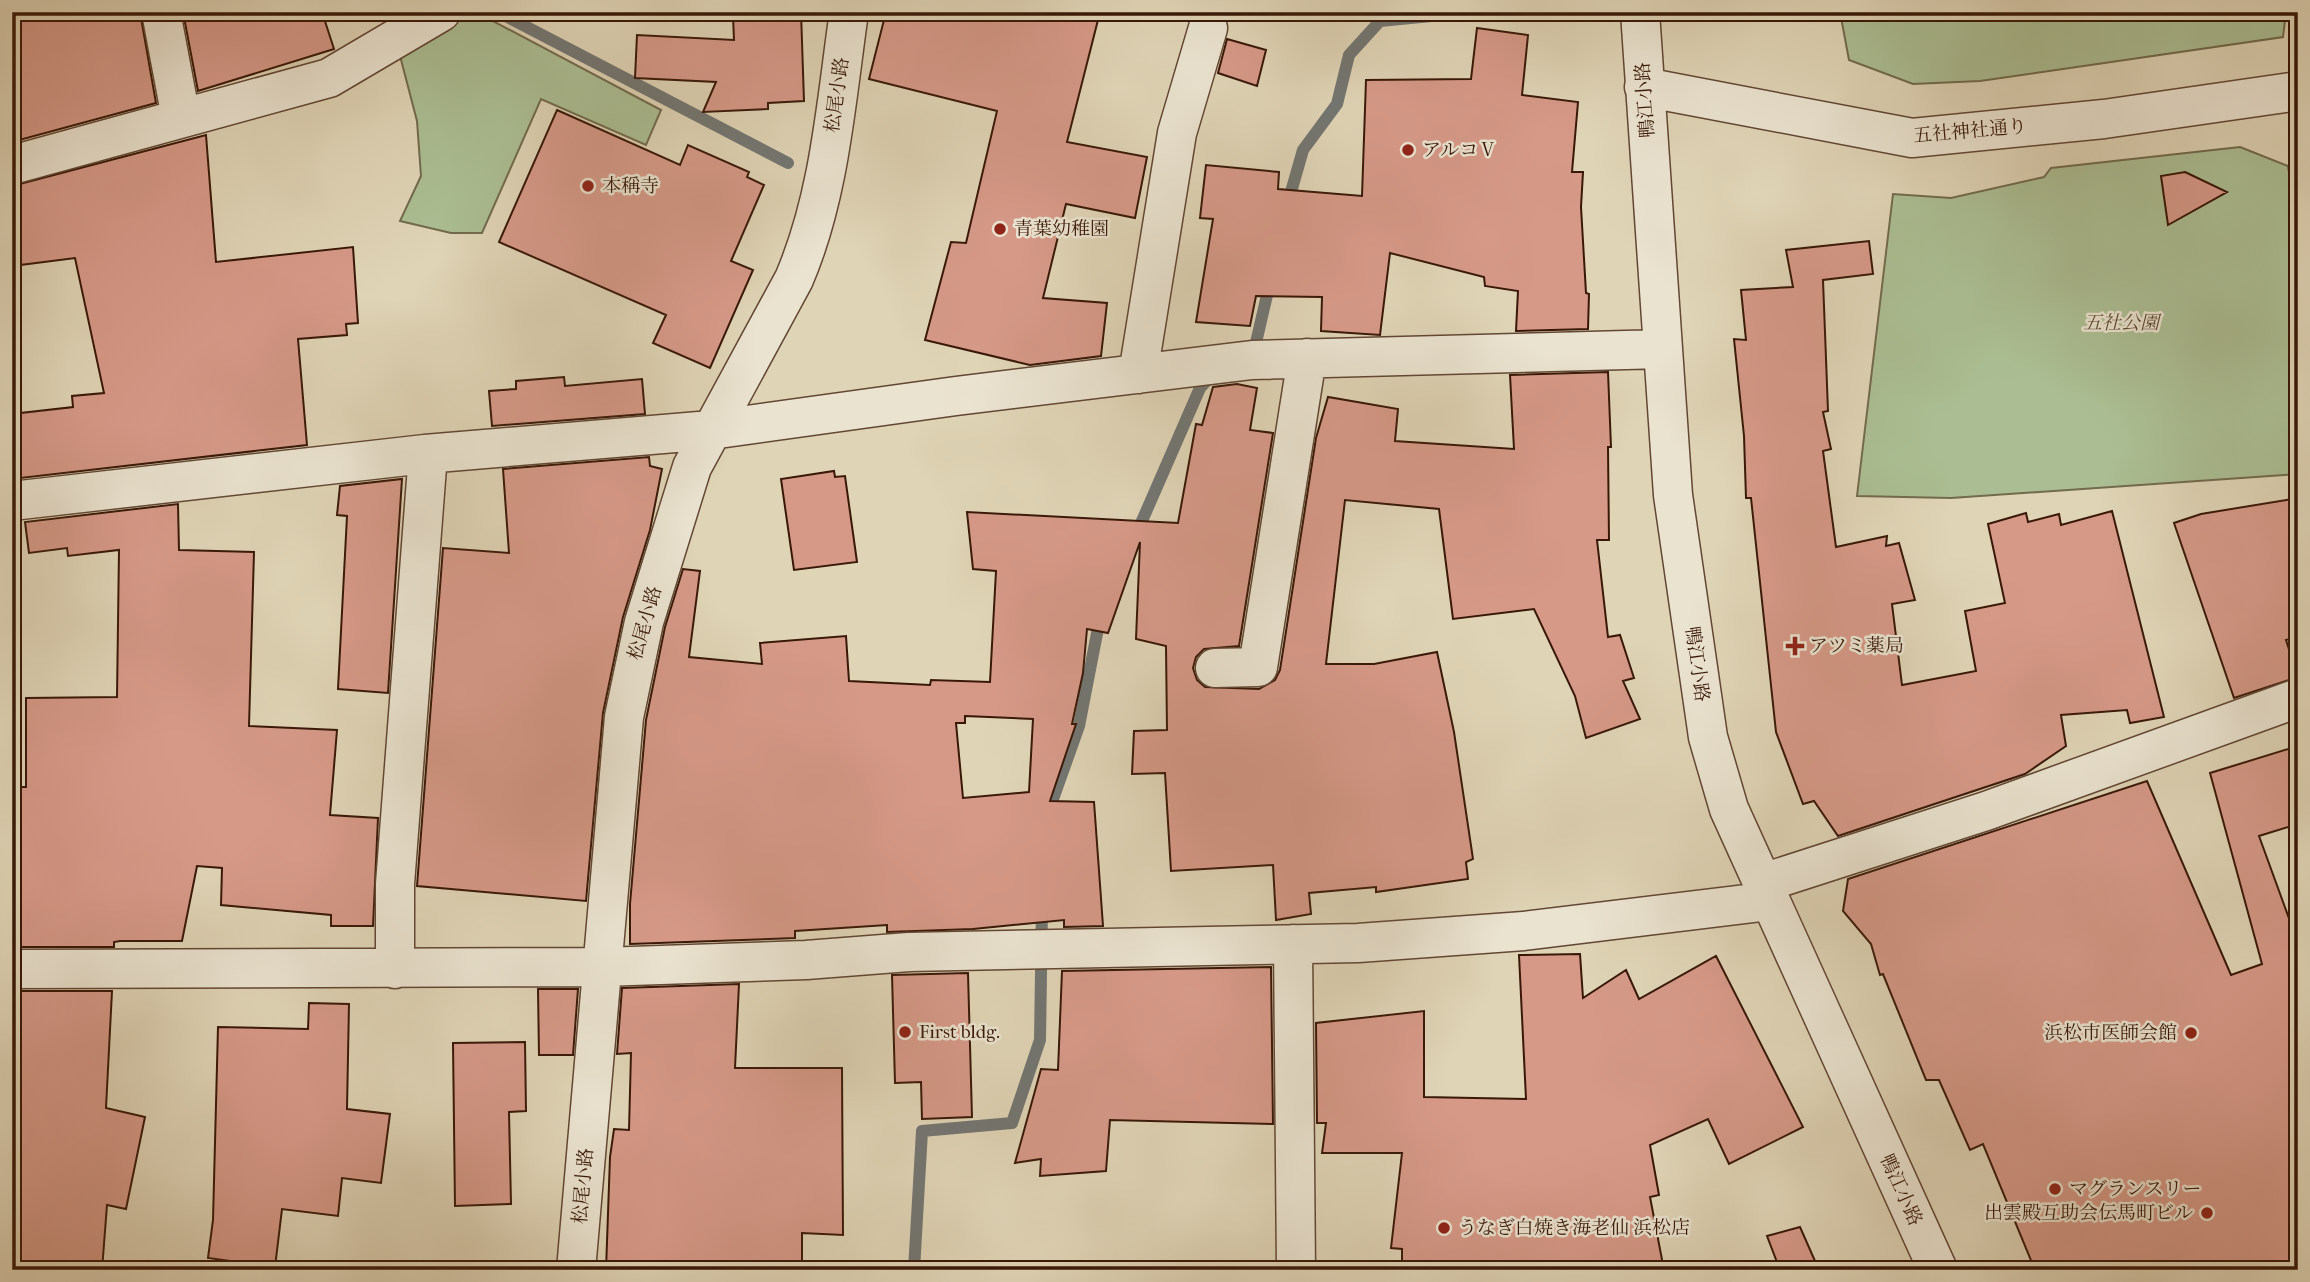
<svg xmlns="http://www.w3.org/2000/svg" width="2310" height="1282" font-family="'IM FELL French Canon','Noto Serif JP',serif">
	<style>
		.green { fill: #abbe93; stroke: #726b4e; stroke-width: 2 }
		.lines { fill: none; stroke-linecap: round; stroke-linejoin: round }
		.stream { stroke: #737672; stroke-width: 12 }
		.building { fill: #d69988; stroke: #391808; stroke-width: 2; fill-rule: evenodd }
		.minor-casing { stroke: #624734; stroke-width: 41 }
		.minor { stroke: #eae3d0; stroke-width: 38 }
		.poi-dot { fill: #8f2418; stroke: #eae3d0; stroke-width: 2.5 }
		.labels { text-anchor: middle; dominant-baseline: central; stroke-width: 5; stroke-linejoin: round; paint-order: stroke }
		.street-label { font-size: 19px; fill: #391808; stroke: #eae3d0 }
		.poi-label { font-size: 19px; fill: #391808; stroke: #eae3d0; text-anchor: start }
		.park-label { font-size: 19px; font-style: italic; fill: #5b4a32; stroke: #eae3d0 }
	</style>
	<rect width="100%" height="100%" fill="#dfd4b6"/>
	<filter id="stains"><feTurbulence type="fractalNoise" baseFrequency=".00286" numOctaves="4"/><feColorMatrix values="0 0 0 0 .2 0 0 0 0 .09 0 0 0 0 .02 0 0 0 .5 -.17"/></filter>
	<radialGradient id="worn" r=".72"><stop offset=".6" stop-color="#630" stop-opacity="0"/><stop offset="1" stop-color="#630" stop-opacity=".3"/></radialGradient>
	<!-- green -->
	<path class="green" d="M468,12H476L661,110L646,145L541,99L482,233H451L400,221L421,176L417,121L399,52Z
		M1840,12H2286L2283,37L1980,81L1913,84L1849,60Z
		M2240,147L2288,166L2298,228V474L1951,498L1857,496L1893,194L1951,198L2044,177L2051,168Z"/>
	<g class="lines">
		<!-- stream -->
		<path class="stream" d="M498,12L788,163
			M1287,206L1303,150L1337,104L1349,55L1380,21L1472,12
			M1246,349L1255,347L1270,282
			M1135,537L1200,388L1213,374
			M1047,816L1079,726L1100,618
			M914,1270L922,1131L1012,1123L1040,1040L1042,907"/>
	</g>
	<!-- building -->
	<path class="building" d="M12,12H140L156,103L12,142Z
		M183,12H322L334,49L198,91Z
		M759,12H801L804,101L768,103V109L703,112L716,82L635,78L637,35L734,40L733,16Z
		M886,12H1100L1067,142L1147,157L1135,218L1066,204L1043,298L1107,303L1101,356L1030,365L925,340L951,242L966,243L997,111L869,79Z
		M1477,28L1528,35L1522,95L1578,102L1572,172H1583L1581,207L1586,293L1589,294L1588,329L1516,331L1518,291L1485,286L1484,277L1390,253L1380,335L1321,331L1322,297L1256,296L1250,326L1196,322L1213,219L1200,218L1206,165L1279,172L1278,189L1362,196L1366,80L1471,79Z
		M1227,39L1266,50L1257,86L1218,73Z
		M557,110L680,165L688,145L749,172L747,177L764,185L731,261L753,270L710,368L653,343L666,315L499,242Z
		M206,135L216,262L353,247L358,323L346,324L347,335L298,339L307,445L12,479V414L73,407L72,396L104,393L75,258L12,266V186Z
		M2185,172L2227,192L2168,225L2161,176Z
		M1869,241L1873,274L1823,280L1828,411L1823,412L1831,449L1823,451L1836,547L1887,536L1886,546L1899,543L1915,600L1892,604L1902,685L1976,671L1965,611L2005,603L1988,524L2026,513L2028,522L2059,514L2061,525L2112,511L2164,717L2130,723L2127,710L2061,715L2066,746L2025,774L1838,836L1814,801L1803,804L1776,732L1751,498H1746L1744,436L1734,339L1746,340L1741,290L1793,287L1786,250Z
		M1608,372L1611,447H1608L1609,540H1597L1608,637L1620,635L1634,678L1623,681L1640,719L1586,738L1575,696L1534,609L1453,619L1439,509L1345,500L1326,664H1374L1437,652L1454,732L1473,859L1466,862L1468,879L1376,892V887L1309,893L1311,914L1276,920L1273,865L1171,871L1165,773L1132,774L1134,731L1167,730L1166,646L1136,639L1140,542L1108,633L1087,629L1083,673L1072,724H1076L1050,801L1094,802L1103,926L1064,927V920L973,929L887,932V925L795,931V938L630,944V904L646,720L665,627L683,569L700,571L689,657L762,664L760,643L846,636L849,681L930,685L931,680L990,682L996,571L973,569L967,512L1178,523L1196,424L1202,425L1213,387L1237,384L1257,388L1250,430L1273,433L1239,646L1204,649L1196,657L1193,668L1197,680L1205,687L1259,689L1275,680L1280,670L1316,438L1328,397L1398,409L1395,441L1514,449L1510,375ZM965,716L1033,719L1029,792L963,798L956,723H965Z
		M564,377L565,386L642,379L645,414L492,426L489,391L516,389V381Z
		M649,457L650,466L662,469L650,530L623,617L603,713L586,901L417,886L443,548L509,553L503,469Z
		M834,471L835,477L845,476L857,562L794,570L781,479Z
		M402,479L388,693L338,689L347,516L337,515L340,486Z
		M2298,498V637L2286,640L2298,677L2234,698L2174,523L2201,514Z
		M178,504L179,550L254,552L249,726L337,730L330,815L378,818L373,926H331V915L221,905L222,868L197,866L182,941H120L114,942V947H12V787H26V698L117,697L119,550L68,556L67,548L29,553L25,522Z
		M2298,746V824L2259,836L2298,943V1270H2035L1983,1144L1970,1150L1939,1080H1926L1883,974L1880,975L1871,944L1843,911L1848,879L2147,781L2231,975L2262,964L2210,773Z
		M1580,954L1583,998L1626,970L1639,999L1716,956L1803,1127L1729,1164L1708,1119L1650,1145L1659,1195L1650,1197L1664,1270H1402V1249L1391,1248L1402,1153H1322L1326,1123H1317L1316,1023L1424,1011V1097L1526,1099L1519,955Z
		M1271,967L1273,1124L1110,1120L1106,1171L1040,1176L1041,1159L1015,1163L1041,1069L1058,1070L1062,971Z
		M968,973L972,1117L922,1119L921,1082L895,1083L892,975Z
		M739,984L735,1068H842L843,1235L802,1233V1270H606L610,1157L614,1129L629,1130L631,1053L617,1054L622,988Z
		M538,989H578L573,1055H539Z
		M12,991H112L106,1108L145,1117L126,1209L107,1205L102,1270H12Z
		M309,1003L349,1004L347,1109L390,1114L381,1183L342,1178L338,1216L282,1209L275,1267L208,1258L213,1220L218,1027L308,1029Z
		M525,1042L526,1111L509,1112L511,1204L455,1206L453,1043Z
		M1800,1227L1819,1270H1780L1767,1236Z"/>
	<g class="lines">
		<defs>
			<path id="minor" d="M161,12L181,118
				M1640,12L1673,495L1708,737L1729,809L1938,1270
				M1644,87L1912,138L2104,119L2298,91
				M12,165L329,78L441,12
				M1138,374L1177,133L1208,28
				M12,501L425,454L711,430L956,396L1252,360L1663,349
				M1215,668L1258,667L1307,358
				M1293,944L1296,1270
				M12,969L602,967L806,960L909,952L1358,943L1524,931L1770,901L1763,883L1986,811L2298,698
				M395,969V884L427,467L425,454
				M576,1270L624,717L644,622L692,467L794,279C830,195 836,102 849,12"/>
		</defs>
		<!-- minor casing -->
		<use href="#minor" class="minor-casing"/>
		<!-- minor -->
		<use href="#minor" class="minor"/>
	</g>
	<!-- markers -->
	<g class="poi-dot">
		<circle cx="1408" cy="150" r="7"/>
		<circle cx="588" cy="186" r="7"/>
		<circle cx="1000" cy="229" r="7"/>
		<path d="M1791.5 635.5h7v7h7v7h-7v7h-7v-7h-7v-7h7z"/>
		<circle cx="905" cy="1032" r="7"/>
		<circle cx="2191" cy="1033" r="7"/>
		<circle cx="2055" cy="1189" r="7"/>
		<circle cx="2207" cy="1213" r="7"/>
		<circle cx="1444" cy="1228" r="7"/>
	</g>
	<g class="labels">
		<!-- street labels -->
		<g class="street-label">
			<text transform="translate(837 95) rotate(-82)">松尾小路</text>
			<text transform="translate(1645 100) rotate(-94)">鴨江小路</text>
			<text transform="translate(1970 131) rotate(-5)">五社神社通り</text>
			<text transform="translate(645 623) rotate(-74)">松尾小路</text>
			<text transform="translate(1697 664) rotate(82)">鴨江小路</text>
			<text transform="translate(583 1186) rotate(-85)">松尾小路</text>
			<text transform="translate(1901 1190) rotate(66)">鴨江小路</text>
		</g>
		<!-- poi labels -->
		<g class="poi-label">
			<text x="1422" y="150">アルコⅤ</text>
			<text x="602" y="186">本稱寺</text>
			<text x="1014" y="229">青葉幼稚園</text>
			<text x="1809" y="646">アツミ薬局</text>
			<text x="919" y="1032">First bldg.</text>
			<text x="2177" y="1033" text-anchor="end">浜松市医師会館</text>
			<text x="2069" y="1189">マグランスリー</text>
			<text x="2193" y="1213" text-anchor="end">出雲殿互助会伝馬町ビル</text>
			<text x="1458" y="1228">うなぎ白焼き海老仙 浜松店</text>
		</g>
		<!-- park labels -->
		<g class="park-label">
			<text x="2121" y="323">五社公園</text>
		</g>
	</g>
	<!-- margin -->
	<rect width="2310" height="1282" fill="none" stroke="#dfd4b6" stroke-width="42"/>
	<rect x="14" y="14" width="2282" height="1254" fill="none" stroke="#391808" stroke-width="3.5"/>
	<rect x="21" y="21" width="2268" height="1240" fill="none" stroke="#391808" stroke-width="2"/>
	<rect width="100%" height="100%" filter="url(#stains)"/>
	<rect width="100%" height="100%" fill="url(#worn)"/>
</svg>
